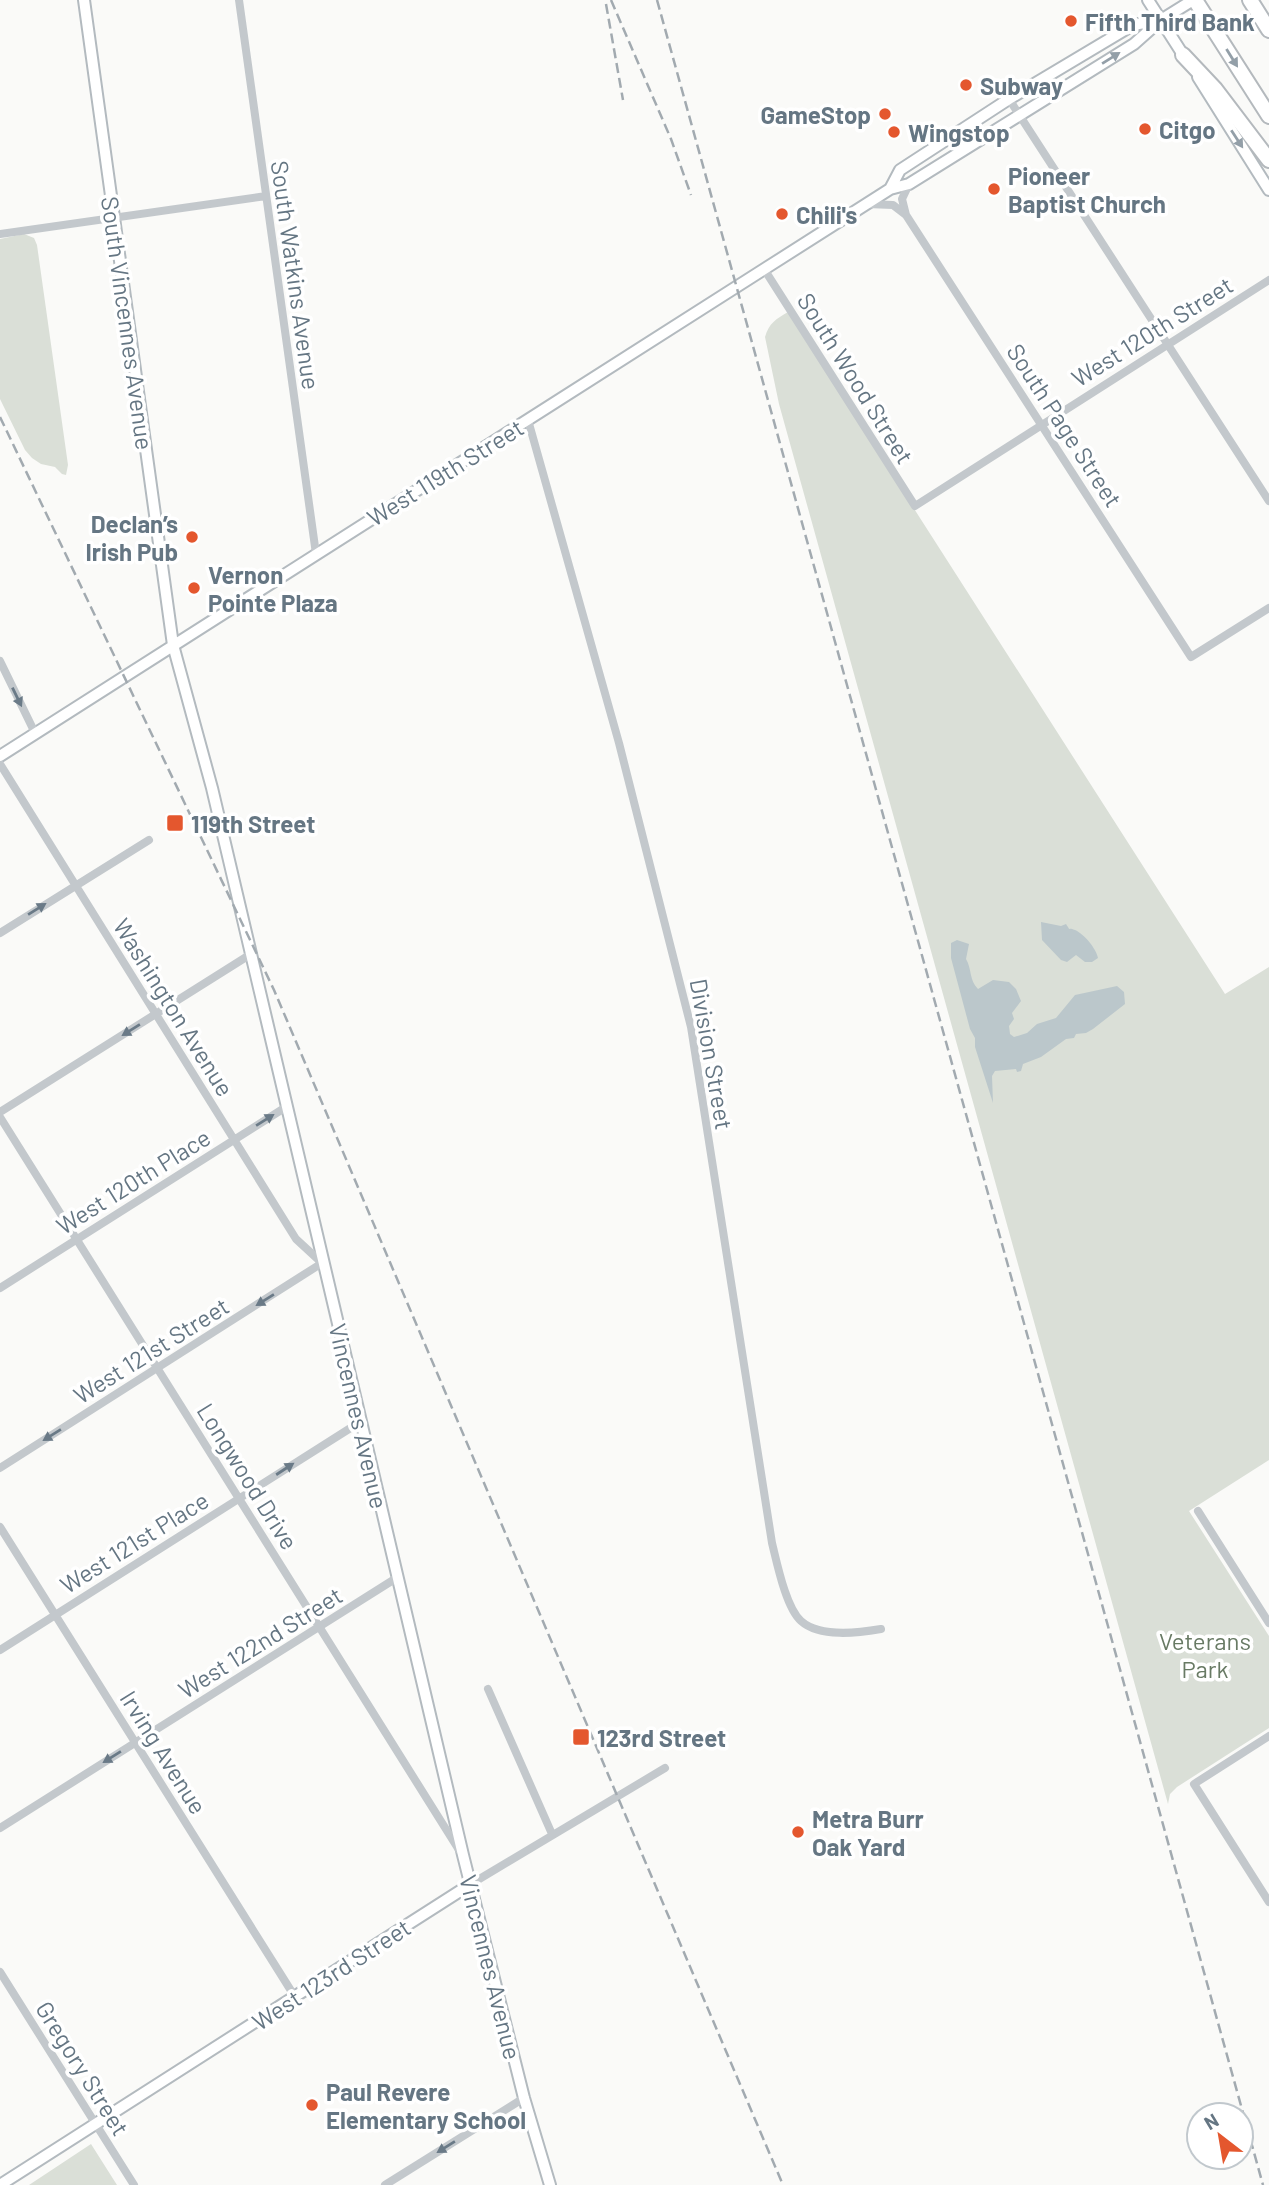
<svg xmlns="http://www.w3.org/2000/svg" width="1269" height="2185" font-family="Barlow,sans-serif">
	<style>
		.green { fill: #dadfd7 }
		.water { fill: #bbc7cb }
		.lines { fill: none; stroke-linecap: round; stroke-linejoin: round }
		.secondary-casing { stroke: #b3babf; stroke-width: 14 }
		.highway-casing { stroke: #b4b9bd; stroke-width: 18 }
		.street { stroke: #c3c8cc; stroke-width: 8 }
		.secondary { stroke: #fff; stroke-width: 10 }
		.highway { stroke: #fff; stroke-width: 14 }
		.rail { stroke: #a2aab0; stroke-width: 2.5; stroke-dasharray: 10 5; stroke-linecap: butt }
		.oneway { fill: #939fa8 }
		.oneway2 { fill: #6a7a87 }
		.poi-dot { fill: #e4572e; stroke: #fff; stroke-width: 2.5 }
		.labels { text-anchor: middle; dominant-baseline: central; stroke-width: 7; stroke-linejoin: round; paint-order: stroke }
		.poi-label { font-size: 24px; font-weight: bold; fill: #657683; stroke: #fff; text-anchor: start }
		.street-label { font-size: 24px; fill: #657683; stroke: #fff }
		.park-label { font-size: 24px; fill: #687a64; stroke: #fff }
	</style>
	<rect width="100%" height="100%" fill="#fafaf8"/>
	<!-- green -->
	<path class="green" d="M24,234L34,238L37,245L68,465L66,475L62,474L55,467L41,464L32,458L25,450L0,399V239Z
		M788,312L1225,994L1269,967V1460L1189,1511L1269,1636V1728L1177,1787L1170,1794L1168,1804L779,404L765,337C769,323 776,319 788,312Z
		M91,2144L117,2185H29Z"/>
	<!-- water -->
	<path class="water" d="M1041,922L1061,926L1066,924C1072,933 1066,926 1075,930C1084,934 1096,948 1098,958L1092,962H1085L1076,955L1067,962L1061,960L1042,940Z
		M957,940L969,944L966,959C972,969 969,980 978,989L993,980L1009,982L1016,989L1021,1001L1012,1013L1014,1019L1009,1026L1010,1034L1014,1037L1027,1033L1037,1024L1056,1018L1075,995L1117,986L1124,992L1125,1004L1093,1029L1086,1033L1076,1034L1074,1038L1066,1039L1041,1057L1023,1064L1021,1071L1017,1072L1016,1069L995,1071L992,1076L993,1103L975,1047V1038L970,1029L951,958V943Z"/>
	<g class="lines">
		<defs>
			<path id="secondary" d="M84,0L173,645L212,788L463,1855L524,2098L550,2185
				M1148,0L1187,61
				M1198,77L1269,190
				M890,189L900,170L1009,99L1133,25L1161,20
				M0,756L890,189L909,184L1134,44L1161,20L1193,0
				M0,2185L471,1884"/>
			<path id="highway" d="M1195,0L1269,116
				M1250,0L1269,30
				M1183,55L1215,89L1269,160"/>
		</defs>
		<!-- secondary casing -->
		<use href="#secondary" class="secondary-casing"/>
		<!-- highway casing -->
		<use href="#highway" class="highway-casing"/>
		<!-- street -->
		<path class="street" d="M239,0L316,554
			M1009,99L1269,501
			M909,184L902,199L906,215L1191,657L1269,608
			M867,204L893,205L906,215
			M0,234L266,196
			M764,269L915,506L1269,280
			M528,420L619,743L691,1027L772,1543C777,1563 786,1608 801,1621C820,1638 858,1633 881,1629
			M0,661L35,733
			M0,764L296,1239L322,1263L0,1468
			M0,933L149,840
			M0,1112L251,954
			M0,1117L459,1850
			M0,1288L286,1107
			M1198,1511L1269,1623
			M0,1527L295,1997
			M0,1650L360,1422
			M488,1689L552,1834
			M1269,1736L1194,1784L1269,1902
			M0,1828L398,1577
			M471,1884L665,1768
			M0,1972L134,2185
			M385,2185L524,2098"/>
		<!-- secondary -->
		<use href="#secondary" class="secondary"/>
		<!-- highway -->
		<use href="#highway" class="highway"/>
		<!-- rail -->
		<path class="rail" d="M611,0L671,139L691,195
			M657,0L1263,2185
			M606,4L623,100
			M0,417L274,990L783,2185"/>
	</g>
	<!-- one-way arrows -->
	<defs><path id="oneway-solid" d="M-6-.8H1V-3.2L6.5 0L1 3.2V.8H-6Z" transform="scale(1.75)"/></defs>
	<g class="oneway">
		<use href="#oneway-solid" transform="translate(1111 58) rotate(-32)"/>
		<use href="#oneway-solid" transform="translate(1232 58) rotate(58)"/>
		<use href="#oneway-solid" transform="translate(1237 139) rotate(57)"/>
	</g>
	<g class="oneway2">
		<use href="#oneway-solid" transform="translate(17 697) rotate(64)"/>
		<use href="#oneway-solid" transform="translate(37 909) rotate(-32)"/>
		<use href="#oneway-solid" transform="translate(131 1030) rotate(148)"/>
		<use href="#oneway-solid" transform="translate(265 1120) rotate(-32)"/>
		<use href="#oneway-solid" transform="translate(265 1300) rotate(148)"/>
		<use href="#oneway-solid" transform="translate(52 1435) rotate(148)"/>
		<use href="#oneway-solid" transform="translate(285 1469) rotate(-33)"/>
		<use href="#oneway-solid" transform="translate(112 1757) rotate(148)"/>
		<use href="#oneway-solid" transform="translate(446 2147) rotate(148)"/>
	</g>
	<!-- markers -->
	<g class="poi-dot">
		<circle cx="1071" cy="21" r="7"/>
		<circle cx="966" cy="85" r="7"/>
		<circle cx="885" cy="114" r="7"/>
		<circle cx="1145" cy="129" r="7"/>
		<circle cx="894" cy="132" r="7"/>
		<circle cx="994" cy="189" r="7"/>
		<circle cx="782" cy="214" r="7"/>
		<circle cx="192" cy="537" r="7"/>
		<circle cx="194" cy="588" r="7"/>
		<rect x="166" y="814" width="18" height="18" rx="3.5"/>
		<rect x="572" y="1728" width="18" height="18" rx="3.5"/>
		<circle cx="798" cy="1832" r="7"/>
		<circle cx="312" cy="2105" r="7"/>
	</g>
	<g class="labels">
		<!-- poi labels -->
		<g class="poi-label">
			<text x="1085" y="21">Fifth Third Bank</text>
			<text x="980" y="85">Subway</text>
			<text x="871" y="114" text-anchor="end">GameStop</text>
			<text x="1159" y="129">Citgo</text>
			<text x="908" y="132">Wingstop</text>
			<text x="1008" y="175">Pioneer<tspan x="1008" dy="28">Baptist Church</tspan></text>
			<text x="796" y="214">Chili's</text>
			<text x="178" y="523" text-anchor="end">Declan’s<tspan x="178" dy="28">Irish Pub</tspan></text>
			<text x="208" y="574">Vernon<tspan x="208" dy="28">Pointe Plaza</tspan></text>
			<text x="191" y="823">119th Street</text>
			<text x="597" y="1737">123rd Street</text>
			<text x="812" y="1818">Metra Burr<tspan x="812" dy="28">Oak Yard</tspan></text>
			<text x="326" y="2091">Paul Revere<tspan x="326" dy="28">Elementary School</tspan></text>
		</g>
		<!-- street labels -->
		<g class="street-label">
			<text transform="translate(296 275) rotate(82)">South Watkins Avenue</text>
			<text transform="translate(128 323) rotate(82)">South Vincennes Avenue</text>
			<text transform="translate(1152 331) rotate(-32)">West 120th Street</text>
			<text transform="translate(856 378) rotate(58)">South Wood Street</text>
			<text transform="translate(1065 425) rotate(57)">South Page Street</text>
			<text transform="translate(445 472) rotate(-32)">West 119th Street</text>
			<text transform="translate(174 1007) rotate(58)">Washington Avenue</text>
			<text transform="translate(712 1054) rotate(80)">Division Street</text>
			<text transform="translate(133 1181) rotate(-32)">West 120th Place</text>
			<text transform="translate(151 1350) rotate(-32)">West 121st Street</text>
			<text transform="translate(359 1416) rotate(77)">Vincennes Avenue</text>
			<text transform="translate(248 1476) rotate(58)">Longwood Drive</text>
			<text transform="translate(134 1542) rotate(-32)">West 121st Place</text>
			<text transform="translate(260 1642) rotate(-32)">West 122nd Street</text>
			<text transform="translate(164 1752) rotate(58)">Irving Avenue</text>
			<text transform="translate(491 1967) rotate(76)">Vincennes Avenue</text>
			<text transform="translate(331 1974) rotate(-33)">West 123rd Street</text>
			<text transform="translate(83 2068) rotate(58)">Gregory Street</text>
		</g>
		<!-- park labels -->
		<g class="park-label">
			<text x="1205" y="1640">Veterans<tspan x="1205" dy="28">Park</tspan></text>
		</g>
	</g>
	<!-- north arrow -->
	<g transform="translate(1220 2136) rotate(329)"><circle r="33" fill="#ffffff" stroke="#c1c8cd" stroke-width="2"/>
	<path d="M0-5L12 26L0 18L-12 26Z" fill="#e4572e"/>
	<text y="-10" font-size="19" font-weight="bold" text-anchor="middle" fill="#657683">N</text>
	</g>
</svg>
